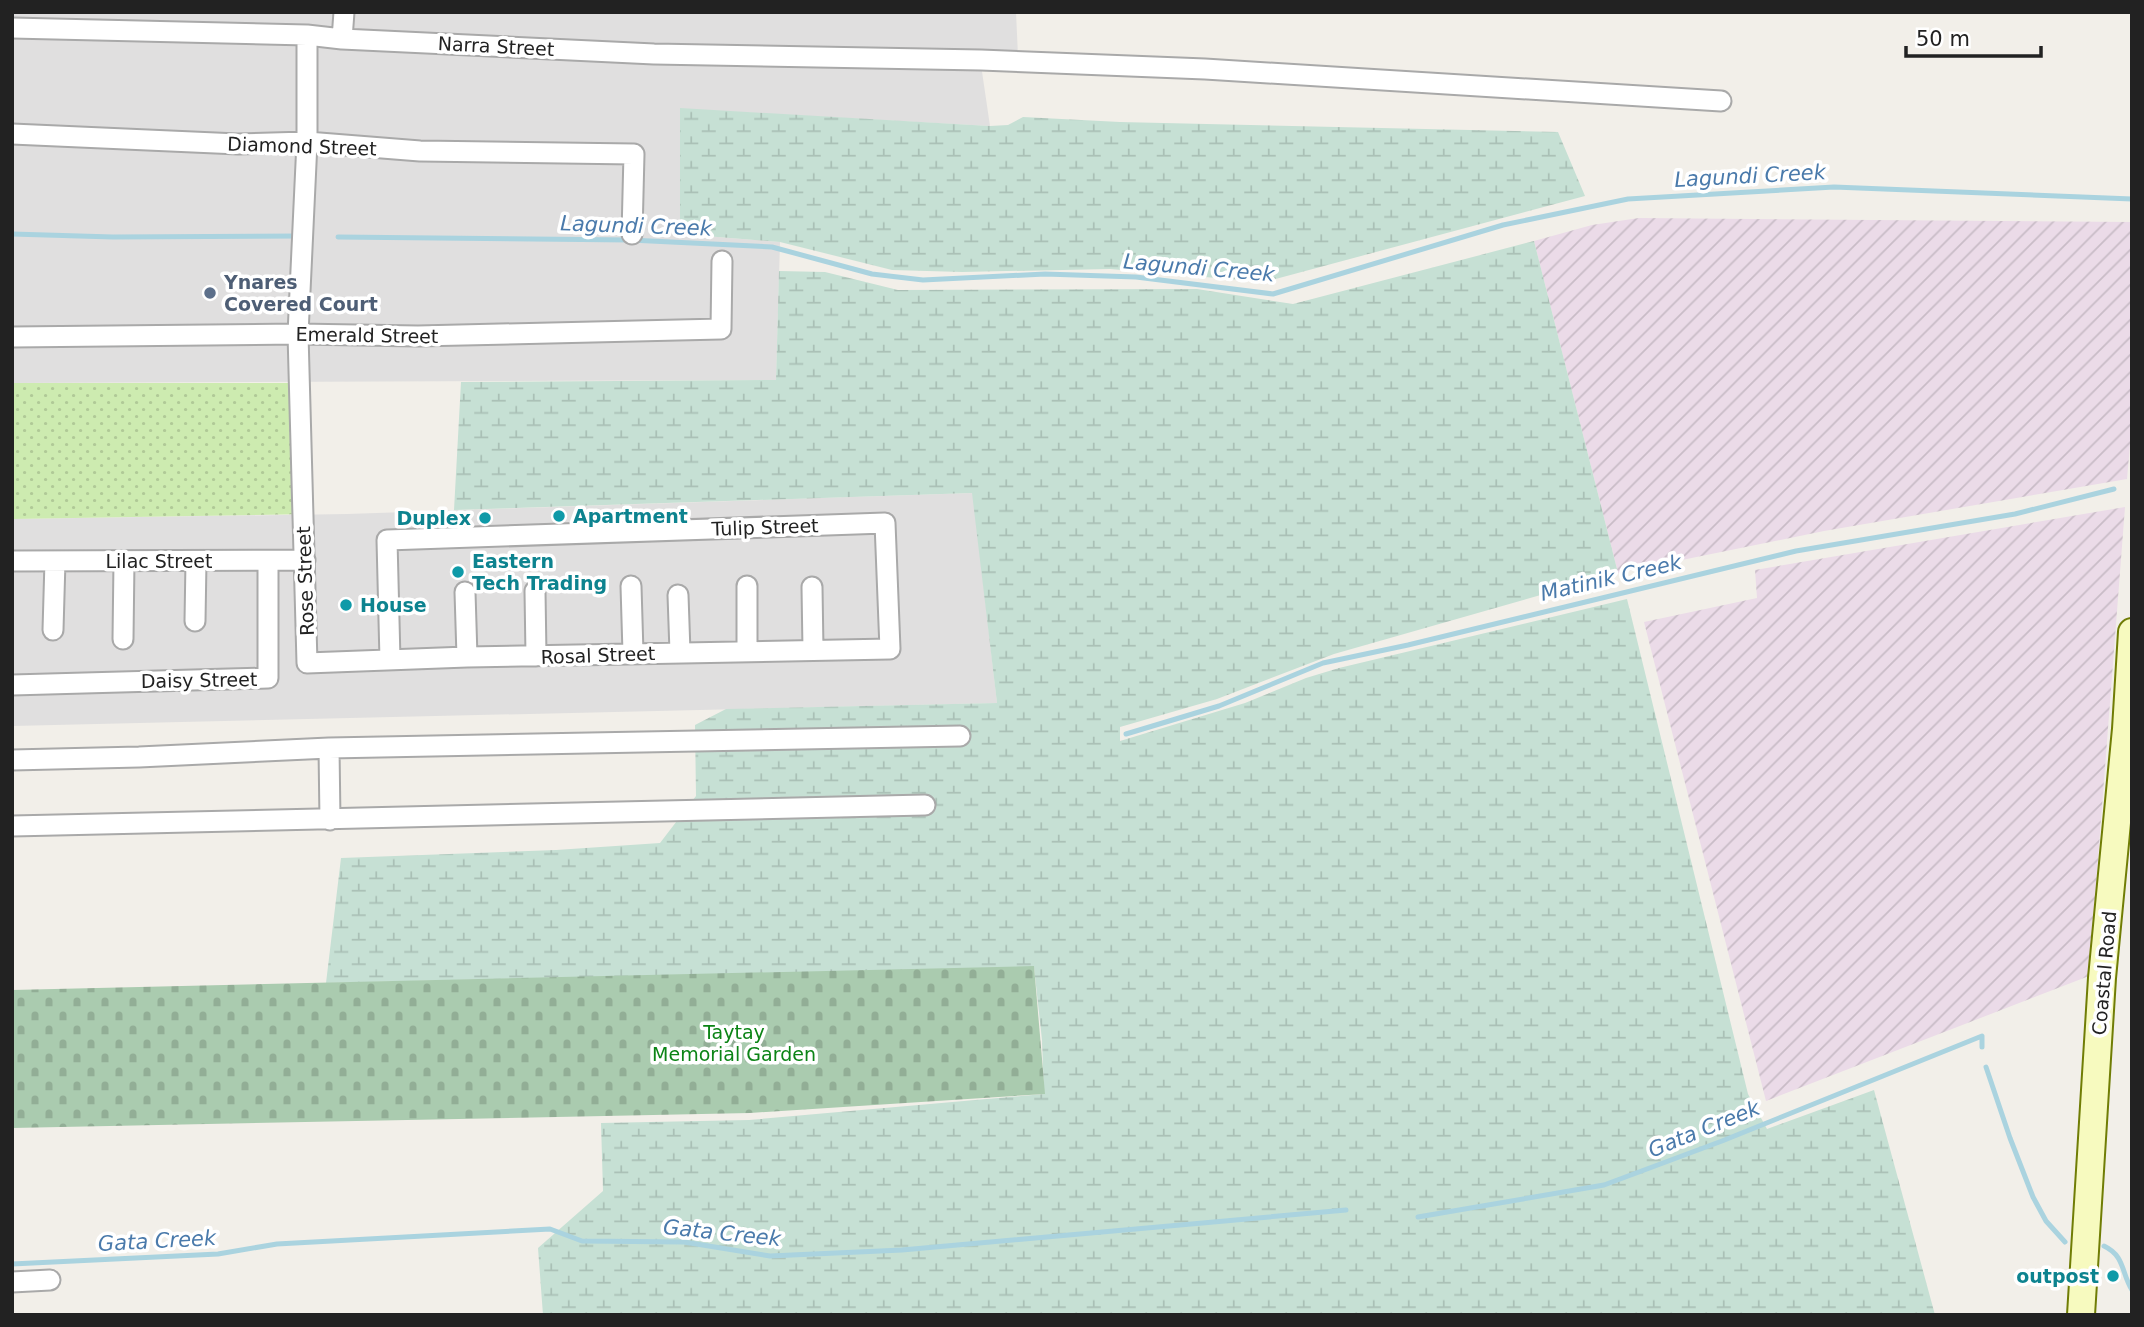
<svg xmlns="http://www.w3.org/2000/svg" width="2144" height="1327" font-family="'DejaVu Sans',sans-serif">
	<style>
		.residential { fill: #e0dfdf }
		.industrial { fill: url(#industrial-furrows) }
		.grass { fill: url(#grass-dots) }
		.wetland { fill: url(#wetland-marsh) }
		.cemetery { fill: url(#cemetery-stones) }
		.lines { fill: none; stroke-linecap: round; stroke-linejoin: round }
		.stream { stroke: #aad3df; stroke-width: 5 }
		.street-casing { stroke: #a9a9a9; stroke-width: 23 }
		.secondary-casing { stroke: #707d05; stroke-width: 30 }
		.street { stroke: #fff; stroke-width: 19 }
		.secondary { stroke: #f7fabf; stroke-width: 26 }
		.service-dot { fill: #5c6f8a; stroke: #fff; stroke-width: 2.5 }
		.culture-dot { fill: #0f9aa8; stroke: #fff; stroke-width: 2.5 }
		.labels { text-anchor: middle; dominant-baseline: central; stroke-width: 7; stroke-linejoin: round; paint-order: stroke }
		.street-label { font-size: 19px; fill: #222; stroke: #fff }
		.service-label { font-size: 19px; font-weight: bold; fill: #4e5e75; stroke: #fff; text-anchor: start }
		.culture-label { font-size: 19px; font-weight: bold; fill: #0d838f; stroke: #fff; text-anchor: start }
		.park-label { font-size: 19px; fill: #0c8416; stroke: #fff }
		.water-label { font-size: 21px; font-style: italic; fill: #4a7aab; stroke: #fff }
	</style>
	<defs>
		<pattern id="industrial-furrows" width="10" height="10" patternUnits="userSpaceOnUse" patternTransform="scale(1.75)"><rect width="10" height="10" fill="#ebdbe8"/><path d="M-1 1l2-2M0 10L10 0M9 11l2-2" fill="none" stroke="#c9bcc7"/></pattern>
		<pattern id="grass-dots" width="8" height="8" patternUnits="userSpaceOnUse" patternTransform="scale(1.75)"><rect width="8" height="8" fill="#cdebb0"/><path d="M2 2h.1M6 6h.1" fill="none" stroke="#b0c997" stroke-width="1.8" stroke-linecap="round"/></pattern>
		<pattern id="wetland-marsh" width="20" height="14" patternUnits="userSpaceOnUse" patternTransform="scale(1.75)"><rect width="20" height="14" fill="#c6e0d4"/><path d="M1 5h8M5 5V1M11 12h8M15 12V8" fill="none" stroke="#aac0b6"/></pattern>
		<pattern id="cemetery-stones" width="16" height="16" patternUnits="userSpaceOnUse" patternTransform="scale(1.75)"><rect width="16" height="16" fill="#aacbaf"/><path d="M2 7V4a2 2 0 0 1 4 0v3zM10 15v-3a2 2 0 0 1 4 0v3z" fill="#92ae96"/></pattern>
	</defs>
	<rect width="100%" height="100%" fill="#f2efe9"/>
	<!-- residential -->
	<path class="residential" d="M12,12H1016L1018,56L980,58L990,126L680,109V234L780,242L776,380L12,383Z
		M973,493L997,703L12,726V519L347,514Z"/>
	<!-- industrial -->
	<path class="industrial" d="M1639,218L2132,222V422L2127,479L1824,531L1618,573L1534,241L1592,225Z
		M2125,507L2089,976L1766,1101L1644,622L1757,598L1755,570Z"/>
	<!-- grass -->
	<path class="grass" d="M12,383H309L311,514L12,519Z"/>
	<!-- wetland -->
	<path class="wetland" d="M680,108L990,126L1008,125L1023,117L1120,122L1558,132L1585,196L1264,282L1110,269L962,272L892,270L780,242L680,234Z
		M1534,241L1618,573L1334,654L1217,699L1120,727V741L1245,703L1306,678L1339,668L1627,599L1748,1094L1767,1129L1874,1090L1935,1315H543L538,1248L603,1191L601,1123L749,1120L1044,1094L1042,1040L1034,967L326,983L341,858L556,850L660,843L696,796L695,725L726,709L997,703L972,493L454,510L461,382L776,380L779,271L825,272L898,290L1197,289L1293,304Z"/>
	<!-- cemetery -->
	<path class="cemetery" d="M1034,966L1045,1094L750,1113L12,1128V990Z"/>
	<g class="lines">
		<!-- stream -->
		<path class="stream" d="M12,234L113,237L300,236
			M338,237L630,240L772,247L872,274L923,280L1045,274L1136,277L1273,294L1503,225L1628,199L1834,187L2132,199
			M1126,734L1219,706L1323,663L1408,645L1796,551L2015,514L2114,489
			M1986,1067L2010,1138L2033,1197L2046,1221L2065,1242
			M1418,1217L1604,1185L1722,1141L1982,1036V1047
			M2104,1246C2125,1256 2121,1272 2132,1290
			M12,1264L218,1254L277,1244L550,1229L582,1241L684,1242L770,1256L902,1250L1346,1210"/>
		<defs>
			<path id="street" d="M12,28L307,35L342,39L654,54L981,60L1205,69L1721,101
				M307,35V142L298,334L307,663L467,657L890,649L885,523L387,540L390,660
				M342,39L344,12
				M12,134L238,144L307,142L420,151L634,154L632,234
				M12,337L298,334L418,336L721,329L722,261
				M12,561L305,560
				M631,586L633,653
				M812,587L813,650
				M535,591L536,656
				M465,592L467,657
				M678,595L680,652
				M195,621L196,561
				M53,630L55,561
				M123,639L124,561
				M747,652V586
				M12,685L268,678V561
				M329,748L330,820
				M12,760L139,757L329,748L960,736
				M12,826L925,805
				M12,1282L50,1280"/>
			<path id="secondary" d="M2081,1315L2102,978L2126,729L2132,632"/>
		</defs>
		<!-- street casing -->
		<use href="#street" class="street-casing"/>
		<!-- secondary casing -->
		<use href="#secondary" class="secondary-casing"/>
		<!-- street -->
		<use href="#street" class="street"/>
		<!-- secondary -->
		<use href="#secondary" class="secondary"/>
	</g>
	<!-- markers -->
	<circle class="service-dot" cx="210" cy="293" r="7"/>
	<g class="culture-dot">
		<circle cx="559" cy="516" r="7"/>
		<circle cx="485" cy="518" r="7"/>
		<circle cx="458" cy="572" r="7"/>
		<circle cx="346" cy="605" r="7"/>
		<circle cx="2113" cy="1276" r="7"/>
	</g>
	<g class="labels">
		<!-- street labels -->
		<g class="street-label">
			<text transform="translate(496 46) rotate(3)">Narra Street</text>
			<text transform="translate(302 146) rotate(2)">Diamond Street</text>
			<text transform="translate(367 335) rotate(1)">Emerald Street</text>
			<text transform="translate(765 527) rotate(-2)">Tulip Street</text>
			<text x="159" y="561">Lilac Street</text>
			<text transform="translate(305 581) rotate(-92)">Rose Street</text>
			<text transform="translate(598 655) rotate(-2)">Rosal Street</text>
			<text transform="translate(199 680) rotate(-1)">Daisy Street</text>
			<text transform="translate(2104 973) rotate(-85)">Coastal Road</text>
		</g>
		<!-- service labels -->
		<g class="service-label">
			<text x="224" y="282">Ynares<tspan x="224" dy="22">Covered Court</tspan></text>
		</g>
		<!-- culture labels -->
		<g class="culture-label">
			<text x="573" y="516">Apartment</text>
			<text x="471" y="518" text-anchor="end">Duplex</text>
			<text x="472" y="561">Eastern<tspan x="472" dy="22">Tech Trading</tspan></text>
			<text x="360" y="605">House</text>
			<text x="2099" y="1276" text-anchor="end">outpost</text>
		</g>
		<!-- park labels -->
		<g class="park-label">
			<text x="734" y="1032">Taytay<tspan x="734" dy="22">Memorial Garden</tspan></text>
		</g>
		<!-- water labels -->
		<g class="water-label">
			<text transform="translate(1750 176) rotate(-3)">Lagundi Creek</text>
			<text transform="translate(636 226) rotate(2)">Lagundi Creek</text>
			<text transform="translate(1199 268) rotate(5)">Lagundi Creek</text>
			<text transform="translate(1611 578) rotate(-13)">Matinik Creek</text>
			<text transform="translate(1704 1129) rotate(-22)">Gata Creek</text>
			<text transform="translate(722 1233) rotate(6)">Gata Creek</text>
			<text transform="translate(157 1241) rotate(-3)">Gata Creek</text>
		</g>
	</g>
	<!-- border -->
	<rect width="2144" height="1327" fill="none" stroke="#222222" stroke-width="28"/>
	<!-- scale -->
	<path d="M1906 46v10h135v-10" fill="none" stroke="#222222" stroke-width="3.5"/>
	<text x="1916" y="46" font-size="21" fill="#222222" stroke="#ffffff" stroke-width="5" paint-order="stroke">50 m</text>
</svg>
